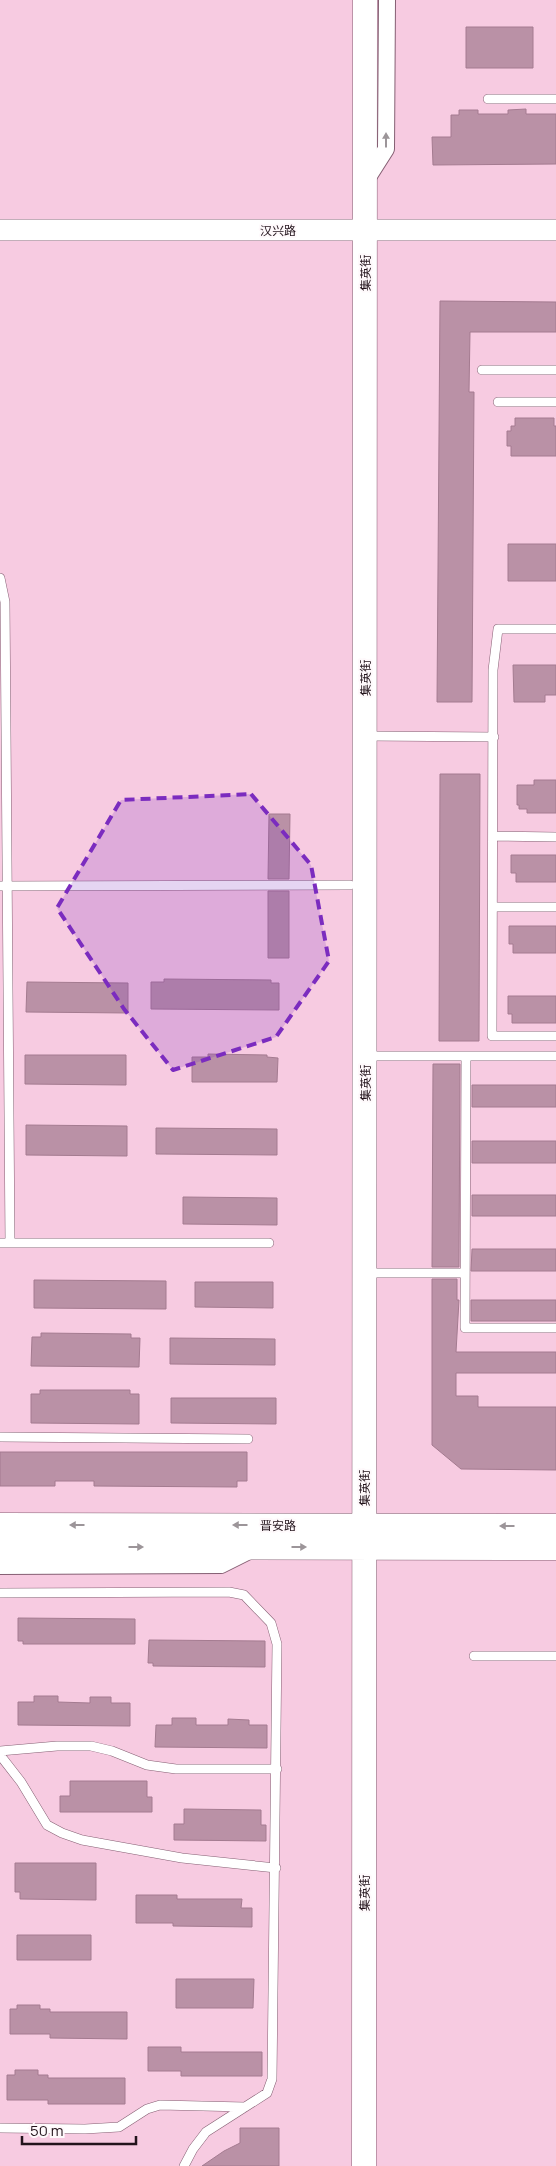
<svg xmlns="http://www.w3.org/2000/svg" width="556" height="2166" font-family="Manrope,'Noto Sans SC',sans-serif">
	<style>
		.building { fill: #ba91a6; stroke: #a47b90 }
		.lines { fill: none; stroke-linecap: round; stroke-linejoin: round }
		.service-casing { stroke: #855f73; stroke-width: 10 }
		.minor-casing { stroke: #855f73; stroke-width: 18 }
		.tertiary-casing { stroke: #855f73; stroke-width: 22 }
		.secondary-casing { stroke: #855f73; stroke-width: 25 }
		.service { stroke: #fff; stroke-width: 9 }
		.minor { stroke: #fff; stroke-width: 16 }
		.tertiary { stroke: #fff; stroke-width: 21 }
		.secondary { stroke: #fff; stroke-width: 24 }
		.oneway { fill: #9c9599 }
		.marked { fill: #7b2cbf; fill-opacity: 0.2; stroke: #7b2cbf; stroke-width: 4; stroke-dasharray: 10 6; stroke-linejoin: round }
		.labels { text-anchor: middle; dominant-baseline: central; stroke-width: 4; stroke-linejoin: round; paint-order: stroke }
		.street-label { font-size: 12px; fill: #23141c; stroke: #fef9fb }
	</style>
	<rect width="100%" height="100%" fill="#f7cbe1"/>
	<!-- building -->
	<path class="building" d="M466,27H533V68H466Z
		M526,109V114H556V164L433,165L432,137H451V115H459V110H478V114H508V110Z
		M440,301L556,302V332H470L469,392H474L472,702H437Z
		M515,418H554V426H556V456H511V446H507V431H511V426H515Z
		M508,544H556V581H508Z
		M513,665H556V695H545V702H514Z
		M440,774H480L479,1041H439Z
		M534,780H556V813H527V809H519V805H517V785H534Z
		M269,814H290L289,879H268Z
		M511,855H556V882H516V873H511Z
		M268,891H289V958H268Z
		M509,926H556V953H513V944H509Z
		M164,979L271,980V983H279V1010L151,1009V982H164Z
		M27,982L128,983V1013L26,1012Z
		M508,996H556V1023H512V1014H508Z
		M208,1054L267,1055V1057L278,1058L277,1082H192V1057H208Z
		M25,1055H126V1085L25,1084Z
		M433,1064H460L459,1267H432Z
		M472,1085H556V1107H472Z
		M26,1125L127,1126V1156L26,1155Z
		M156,1128L277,1129V1155L156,1154Z
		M472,1141H556V1163H472Z
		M472,1195H556V1216H472Z
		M183,1197L277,1198V1225L183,1224Z
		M472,1249H556V1271H471Z
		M432,1279H457V1300H459L456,1352H556V1373H456V1396H478V1407H556V1470L461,1469L432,1445Z
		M34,1280L166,1281V1309L34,1308Z
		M195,1282H273V1308L195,1307Z
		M471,1300H556V1321H471Z
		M41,1333L131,1334V1338H140L139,1367L31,1366L32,1337H41Z
		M170,1338L275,1339V1365L170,1364Z
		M40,1390H130V1394H139V1424L31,1423V1394H40Z
		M171,1398H276V1424L171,1423Z
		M0,1452H247V1481H237V1487L94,1486V1481H55V1486H0Z
		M18,1618L135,1619V1644H23V1641H18Z
		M149,1640L265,1641V1667L153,1666V1663H148Z
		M34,1696H58V1702L90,1703V1697H111V1703H130V1726L18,1725V1702H34Z
		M172,1718H196V1725H228V1719L249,1720V1725H267V1748L155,1747L156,1725H172Z
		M70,1781H147V1797H152V1812H60V1796H70Z
		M184,1809L261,1810V1825H266V1841L174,1840V1824H184Z
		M15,1863H96V1900L20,1899V1892H15Z
		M136,1895H177V1899H242L241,1908H252V1927L173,1926V1923H136Z
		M17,1935H91V1960H17Z
		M176,1979H254L253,2008H176Z
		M17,2005H40V2009H50V2012H127V2039L50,2038V2034H10V2009H17Z
		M148,2047H181V2052H262V2076H181V2071H148Z
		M15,2070H38V2075H48V2078H125V2104H48V2100H7V2075H15Z
		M240,2128H279V2166H202L224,2151L240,2143Z"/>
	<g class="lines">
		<defs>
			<path id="service" d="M488,99H556
				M482,370H556
				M498,402H556
				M0,578L5,602L10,1243
				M556,629H498L493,670L492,1036H556
				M367,736L494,737
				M493,836L556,837
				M0,886L350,885
				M493,907H556
				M366,1056H556
				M466,1056L465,1328H556
				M0,1243H269
				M366,1273H465
				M0,1437L248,1439
				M0,1593L229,1592L244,1595L271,1623L277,1644L272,2079L267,2093L206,2132L193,2149L184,2166
				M474,1656H556
				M0,1751L57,1746H91L112,1751L147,1765L176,1769H277
				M0,1755L21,1782L47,1825L62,1833L82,1840L182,1858L276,1868
				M0,2128L85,2129L119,2127L147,2109L160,2105L245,2107"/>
			<path id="minor" d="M365,182L386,149L387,0
				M0,1566L221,1565L251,1550"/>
			<path id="tertiary" d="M0,230H556"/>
			<path id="secondary" d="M0,1525L556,1526
				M0,1547L556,1548
				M364,2166L365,0"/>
		</defs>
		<!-- service casing -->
		<use href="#service" class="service-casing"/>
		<!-- minor casing -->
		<use href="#minor" class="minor-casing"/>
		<!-- tertiary casing -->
		<use href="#tertiary" class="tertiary-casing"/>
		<!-- secondary casing -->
		<use href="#secondary" class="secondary-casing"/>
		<!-- service -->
		<use href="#service" class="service"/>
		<!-- minor -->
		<use href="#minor" class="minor"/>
		<!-- tertiary -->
		<use href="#tertiary" class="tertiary"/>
		<!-- secondary -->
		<use href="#secondary" class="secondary"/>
	</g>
	<!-- one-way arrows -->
	<defs><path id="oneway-solid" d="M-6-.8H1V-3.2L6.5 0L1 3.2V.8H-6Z" transform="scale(1.25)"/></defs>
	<g class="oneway">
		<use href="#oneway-solid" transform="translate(386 140) rotate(-90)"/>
		<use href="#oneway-solid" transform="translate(77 1525) rotate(-180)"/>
		<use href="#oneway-solid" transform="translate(240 1525) rotate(-180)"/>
		<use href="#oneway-solid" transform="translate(507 1526) rotate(-180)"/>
		<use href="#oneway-solid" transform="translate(136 1547)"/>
		<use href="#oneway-solid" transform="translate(299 1547)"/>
	</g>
	<!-- marked area -->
	<path class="marked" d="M251,794L311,865L329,961L276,1037L173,1070L124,1009L57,908L121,800Z"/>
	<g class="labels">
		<!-- street labels -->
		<g class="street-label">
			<text x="278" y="230">汉兴路</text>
			<text transform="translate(365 273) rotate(-90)">集英街</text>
			<text transform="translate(365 678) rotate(-90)">集英街</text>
			<text transform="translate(365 1083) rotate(-90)">集英街</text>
			<text transform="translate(364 1488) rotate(-90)">集英街</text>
			<text x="278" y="1525">晋安路</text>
			<text transform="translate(364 1893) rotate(-90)">集英街</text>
		</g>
	</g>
	<!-- scale -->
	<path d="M22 2136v8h114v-8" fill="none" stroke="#23141c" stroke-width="2.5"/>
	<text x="30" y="2136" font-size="15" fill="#23141c" stroke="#fef9fb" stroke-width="4" paint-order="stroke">50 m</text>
</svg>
